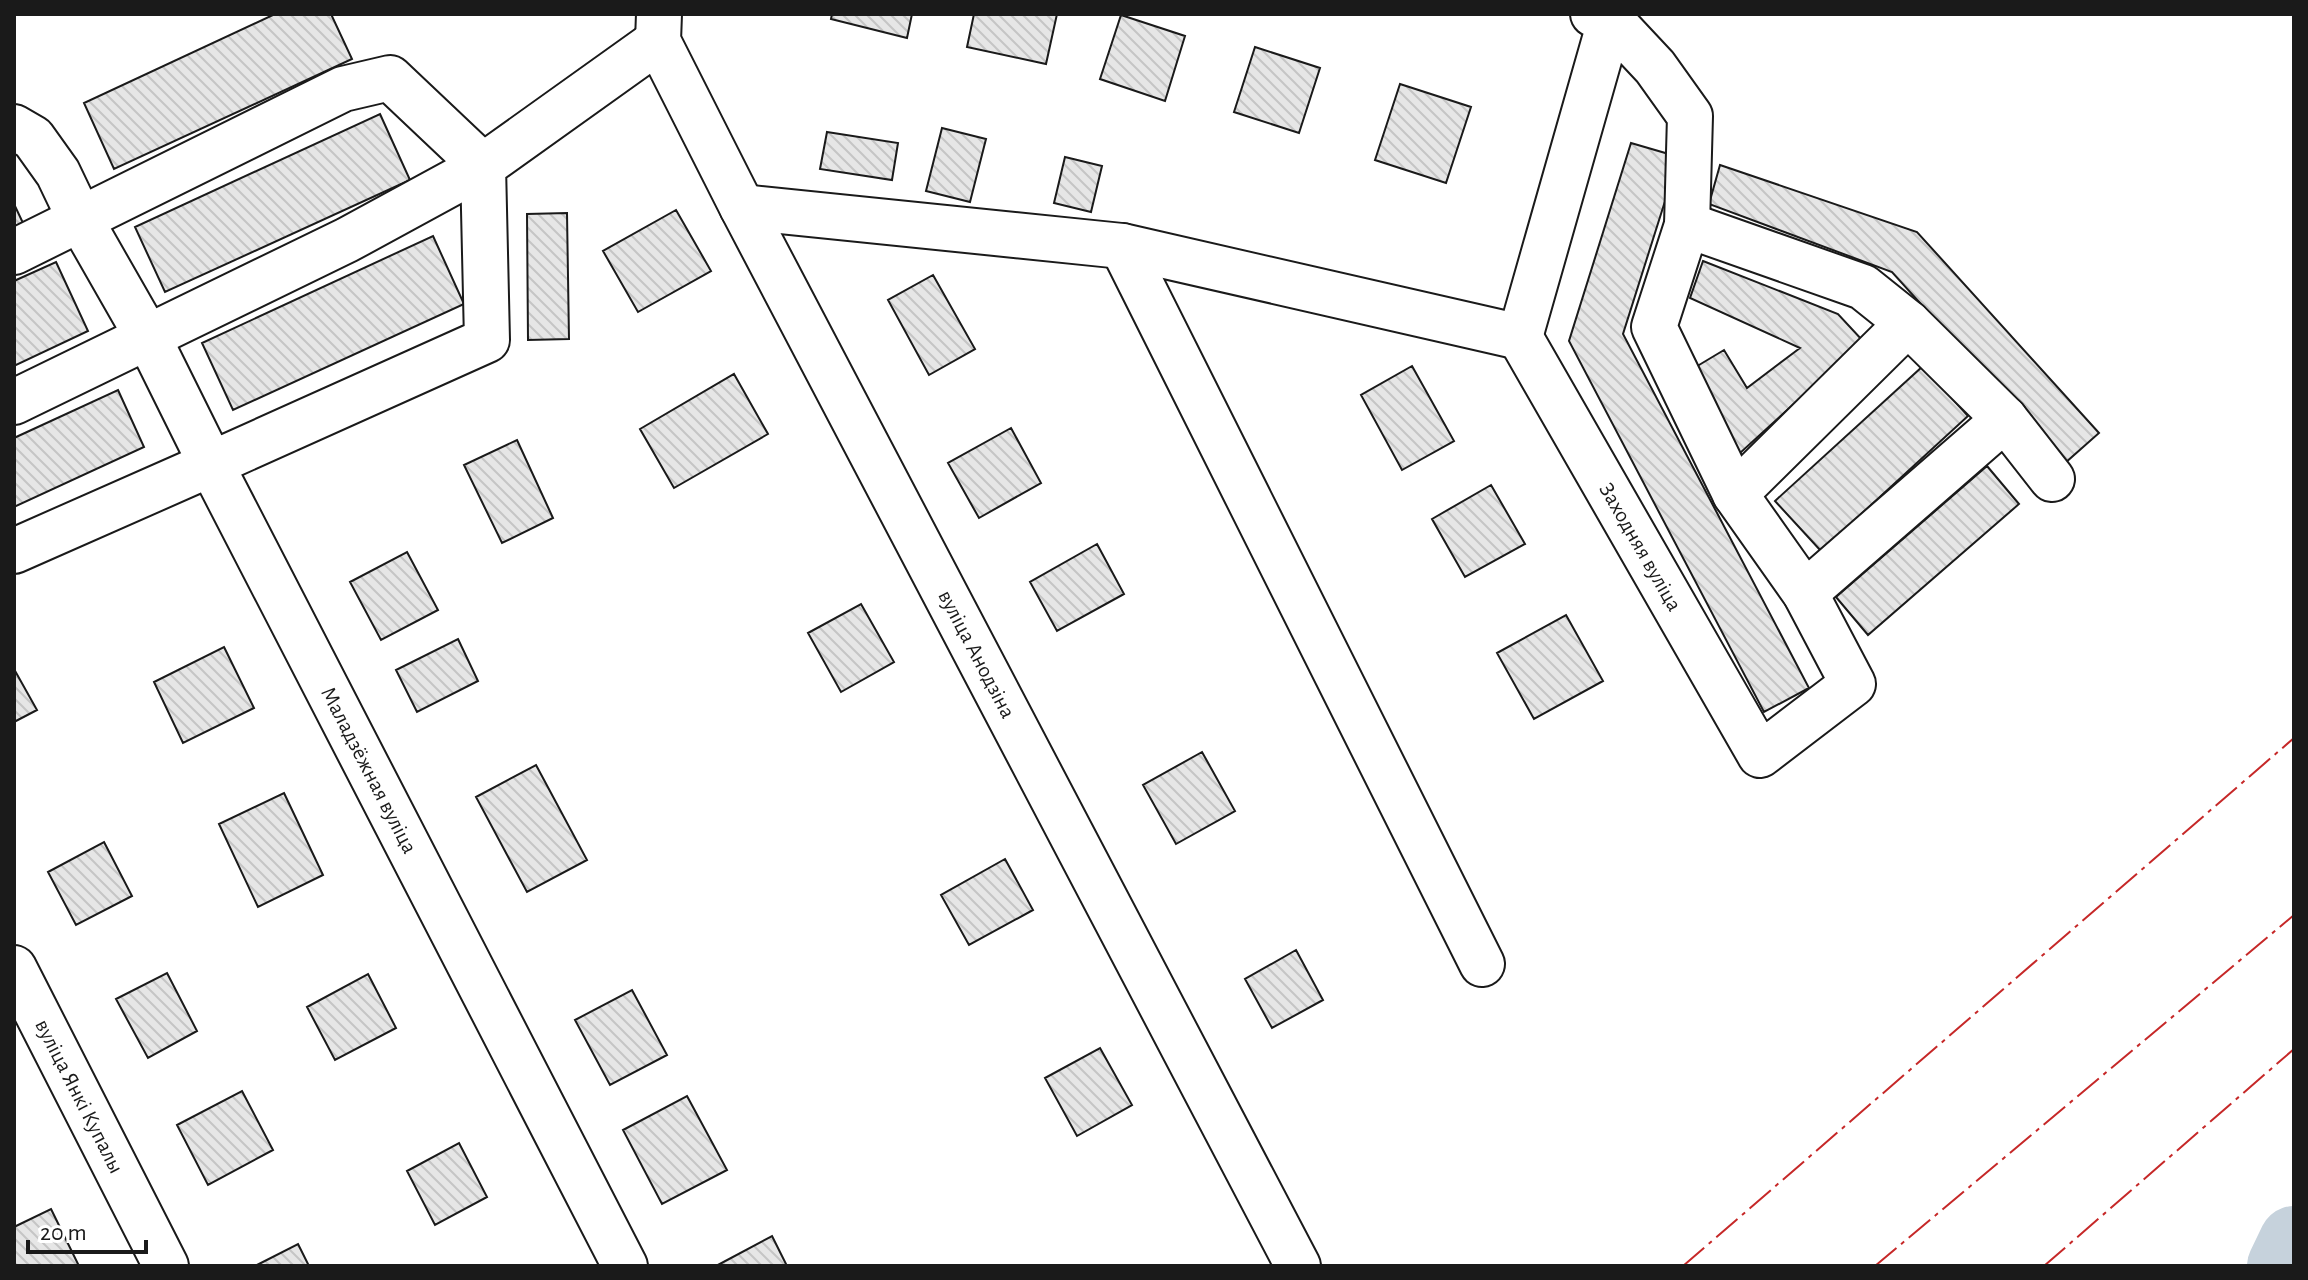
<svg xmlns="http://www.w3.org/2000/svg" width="2308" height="1280" font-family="'Alegreya Sans',sans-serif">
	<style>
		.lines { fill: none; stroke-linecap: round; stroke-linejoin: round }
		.river { stroke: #c6d2dc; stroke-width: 70 }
		.building { fill: url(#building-back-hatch); stroke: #1a1a1a; stroke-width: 2 }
		.minor-casing { stroke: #1a1a1a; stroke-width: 48 }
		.minor { stroke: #fff; stroke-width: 44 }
		.power { stroke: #c62828; stroke-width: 2; stroke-dasharray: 28 6 4 6; stroke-linecap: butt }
		.labels { text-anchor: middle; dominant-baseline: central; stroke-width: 6; stroke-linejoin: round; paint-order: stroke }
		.street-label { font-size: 22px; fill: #1a1a1a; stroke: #fff }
	</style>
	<defs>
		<pattern id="building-back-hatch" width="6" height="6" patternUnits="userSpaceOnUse" patternTransform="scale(2)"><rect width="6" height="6" fill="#e6e6e6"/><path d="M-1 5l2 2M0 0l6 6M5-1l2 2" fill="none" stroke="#c5c5c5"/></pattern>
	</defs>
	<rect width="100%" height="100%" fill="#fff"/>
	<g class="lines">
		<!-- river -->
		<path class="river" d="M2282,1266L2294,1241"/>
	</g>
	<!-- building -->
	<path class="building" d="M275,14H331L352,59L114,169L84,103Z
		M832,14H912L907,38L831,19Z
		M974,14H1057L1046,64L967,47Z
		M1121,15L1185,36L1165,101L1100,79Z
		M1255,47L1320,68L1299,133L1234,112Z
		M1400,84L1471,107L1446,183L1375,160Z
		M380,114L410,180L165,292L135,227Z
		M942,128L986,139L970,202L926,191Z
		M827,132L898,143L892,180L820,169Z
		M1631,143L1679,157L1623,334L1809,688L1764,712L1569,341Z
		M1065,157L1102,166L1091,212L1054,203Z
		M1720,165L1917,232L2099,433L2065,463L1892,272L1709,204Z
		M14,204L23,223L14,227Z
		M676,210L711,271L638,312L603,251Z
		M567,213L569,339L528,340L527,214Z
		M433,236L464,304L233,410L202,343Z
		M1703,261L1838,314L1863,341L1739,454L1694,368L1724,350L1747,388L1800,348L1690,298Z
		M56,262L88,331L14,366V281Z
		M933,275L975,349L929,375L888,300Z
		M1412,366L1454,441L1402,470L1361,395Z
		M1923,366L1968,416L1821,551L1775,501Z
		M734,374L768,434L674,488L640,429Z
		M118,390L144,447L14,507V438Z
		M1011,428L1041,483L979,518L948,463Z
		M517,440L553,518L502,543L464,465Z
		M1987,466L2019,504L1868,635L1836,597Z
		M1491,485L1525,544L1465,577L1432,519Z
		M1097,544L1124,594L1057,631L1030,582Z
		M407,552L438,610L381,640L350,582Z
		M861,604L894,662L841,692L808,633Z
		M1566,615L1603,681L1534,719L1497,653Z
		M458,639L478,681L417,712L396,670Z
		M224,647L254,708L183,743L154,682Z
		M14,669L37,710L14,722Z
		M1202,752L1235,811L1176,844L1143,785Z
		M536,765L587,860L527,892L476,797Z
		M284,793L323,875L258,907L219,824Z
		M104,842L132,896L76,925L48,872Z
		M1005,859L1033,910L969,945L941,895Z
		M1296,950L1323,1000L1272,1028L1245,979Z
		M167,973L197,1031L148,1058L116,999Z
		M368,974L396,1028L335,1060L307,1007Z
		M632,990L667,1055L610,1085L575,1020Z
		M1100,1048L1132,1105L1077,1136L1045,1078Z
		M242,1091L273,1150L208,1185L177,1125Z
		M687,1096L727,1170L662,1204L623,1130Z
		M459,1143L487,1197L435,1225L407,1171Z
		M51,1209L79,1266H14V1227Z
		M772,1236L787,1266H716Z
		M298,1244L309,1266H255Z"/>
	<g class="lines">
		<defs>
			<g id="minor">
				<path id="s1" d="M659,14L658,41L742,207L1298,1266"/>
				<path d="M14,127L33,138L58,173L80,219L152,345L211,464L487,340L483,166L658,41"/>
				<path d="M742,207L1122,246L1520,337"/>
				<path d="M1687,225L1863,287L1908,323L2005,419L2052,479"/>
				<path d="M1122,246L1482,964"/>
				<path d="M14,252L343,89L390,78L483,166L347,240L14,402"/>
				<path id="s2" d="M1520,337L1760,755L1853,684L1805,593L1735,494L1654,327L1687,225L1690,116L1655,67L1611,20L1593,14"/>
				<path d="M1520,337L1612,14"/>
				<path d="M1735,494L1908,323"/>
				<path id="s3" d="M14,551L211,464L625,1266"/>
				<path d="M1805,593L2005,419"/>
				<path id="s4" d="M14,968L166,1266"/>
			</g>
		</defs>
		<!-- minor casing -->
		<use href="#minor" class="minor-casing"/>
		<!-- minor -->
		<use href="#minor" class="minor"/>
		<!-- power -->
		<path class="power" d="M1683,1266L2294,738
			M1875,1266L2294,915
			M2044,1266L2294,1049"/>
	</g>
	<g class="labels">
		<!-- street labels -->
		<g class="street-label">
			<text stroke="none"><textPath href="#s2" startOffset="242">Заходняя вуліца</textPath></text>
			<text stroke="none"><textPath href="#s1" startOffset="718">вуліца Анодзіна</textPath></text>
			<text stroke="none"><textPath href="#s3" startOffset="560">Маладзёжная вуліца</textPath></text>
			<text stroke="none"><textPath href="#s4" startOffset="144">вуліца Янкі Купалы</textPath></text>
		</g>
	</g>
	<!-- border -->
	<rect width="2308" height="1280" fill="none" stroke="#1a1a1a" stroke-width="32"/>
	<!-- scale -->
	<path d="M28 1240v12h118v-12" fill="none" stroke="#1a1a1a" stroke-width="4"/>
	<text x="40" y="1240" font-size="24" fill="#1a1a1a" stroke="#ffffff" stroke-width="6" paint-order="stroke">20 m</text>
</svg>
